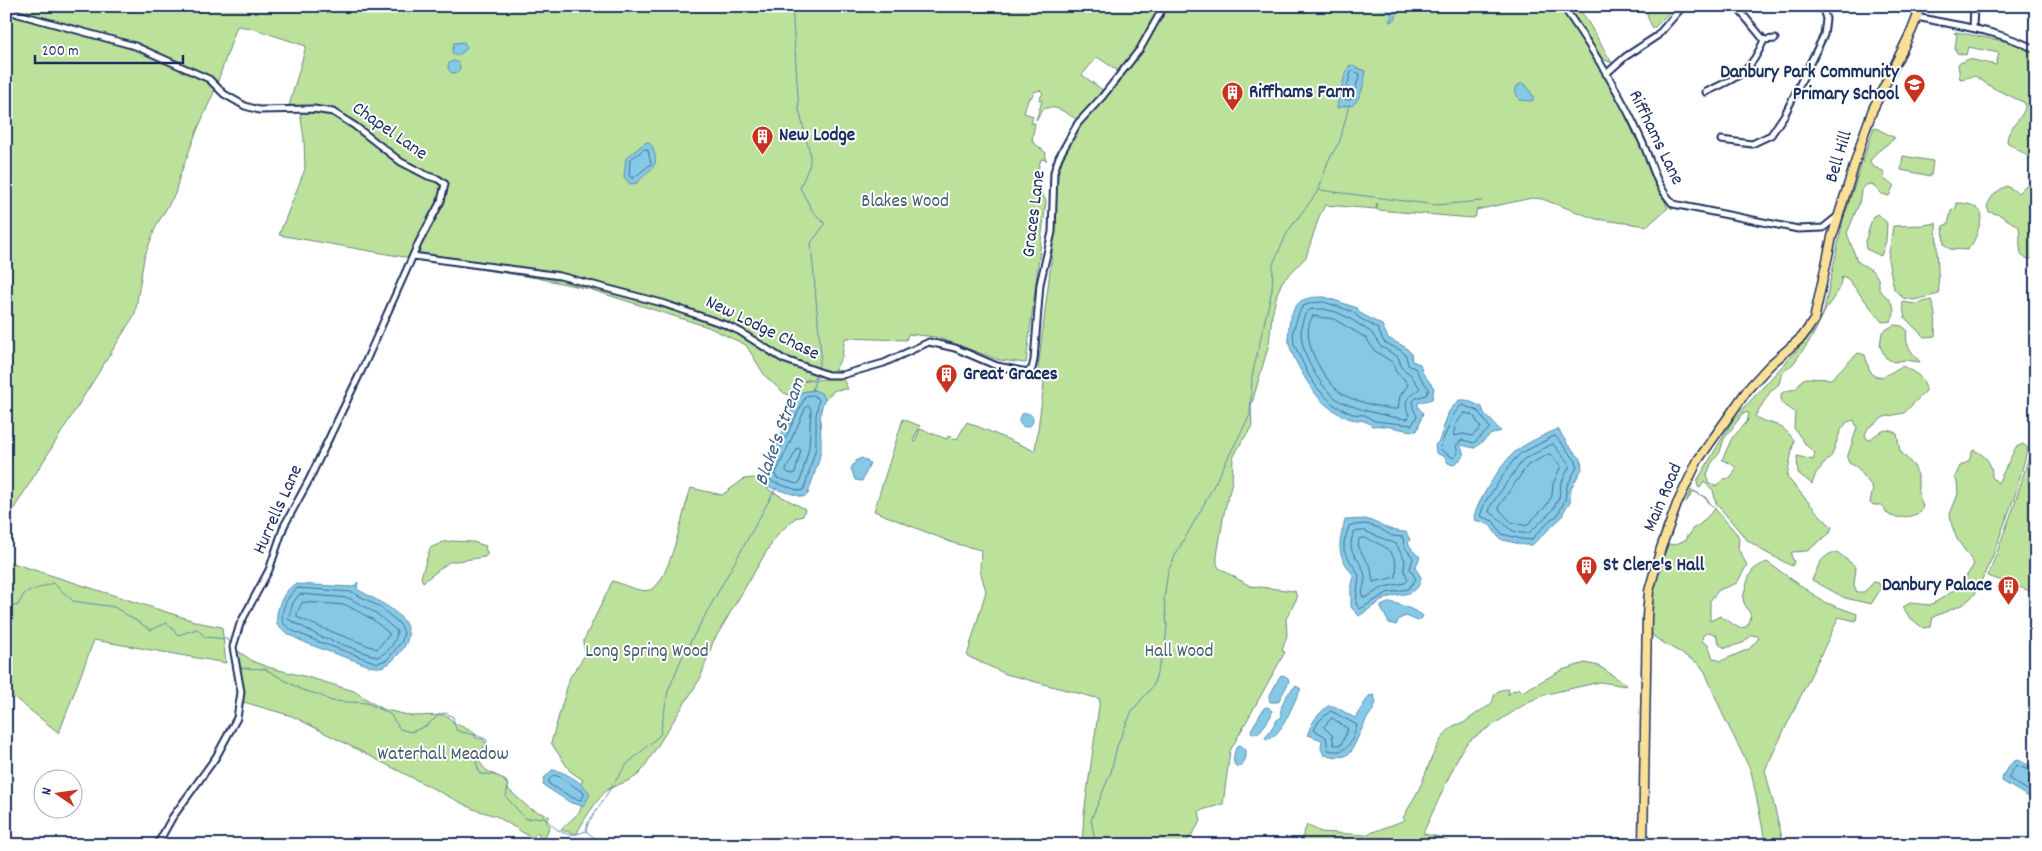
<svg xmlns="http://www.w3.org/2000/svg" width="2042" height="851" font-family="Dekko,sans-serif">
	<style>
		.green { fill: #bce19b; stroke: #6c887c; fill-rule: evenodd }
		.water { fill: #85c9e6; stroke: #5b8bb0 }
		.lines { fill: none; stroke-linecap: round; stroke-linejoin: round }
		.shore { stroke: #456d94; stroke-width: 1 }
		.stream { stroke: #5b8bb0; stroke-width: 1 }
		.street-casing { stroke: #1b2f5e; stroke-width: 9 }
		.primary-casing { stroke: #1b2f5e; stroke-width: 11 }
		.street { stroke: #fff; stroke-width: 5 }
		.primary { stroke: #fadf96; stroke-width: 8 }
		.labels { text-anchor: middle; dominant-baseline: central; stroke-width: 4; stroke-linejoin: round; paint-order: stroke }
		.poi-label { font-size: 19px; font-weight: bold; fill: #1b2f5e; stroke: #fff; text-anchor: start }
		.street-label { font-size: 19px; fill: #1b2f5e; stroke: #fff }
		.park-label { font-size: 19px; fill: #435c6d; stroke: #fff }
		.water-label { font-size: 20px; font-style: italic; fill: #3b5d87; stroke: #fff }
	</style>
	<rect width="100%" height="100%" fill="#fff"/>
	<filter id="ink" filterUnits="userSpaceOnUse"><feTurbulence type="fractalNoise" baseFrequency=".02" numOctaves="2"/><feDisplacementMap in="SourceGraphic" scale="10" xChannelSelector="R" yChannelSelector="G"/><feConvolveMatrix kernelMatrix="1 2 1 2 8 2 1 2 1" color-interpolation-filters="sRGB"/></filter>
	<g filter="url(#ink)">
		<!-- green -->
		<path class="green" d="M6,6H1576L1585,17L1612,63L1600,58L1636,139H1637L1642,146L1647,163L1668,208L1647,226L1596,219L1542,199L1532,198L1476,210V216L1472,218L1377,210V203L1376,209L1325,205L1319,217L1306,257L1282,282L1277,294L1272,315L1269,344L1251,406L1252,428L1242,441L1233,458L1232,482L1224,513L1217,556V564L1219,568L1250,586L1295,591L1297,598L1286,619L1287,635L1282,651L1285,652L1230,751L1223,804L1199,811L1201,821L1185,845H1082L1084,814L1100,699L1006,674L967,656L986,591L980,571L981,550L953,543L874,511L903,419L920,426L913,441L915,442L920,429L947,439L948,436L957,439L967,422L1035,451L1044,384L1038,368L1052,254C1051,242 1056,232 1056,220C1057,209 1054,198 1056,186C1062,139 1089,116 1119,83L1117,70L1097,57L1082,75L1104,91L1079,121C1067,114 1057,104 1043,109L1036,120L1042,101L1039,100L1043,93L1040,90L1034,92L1031,98L1029,97L1024,113L1033,116L1031,123H1035L1032,141L1046,153L1045,159L1047,160L1041,159L1035,180L1046,201L1026,363L999,360L936,337L908,334L906,340L845,338L842,356L835,370L839,372L800,382L842,377L848,389L835,390L825,399L814,390L802,392L794,397L784,393L765,376L746,345L708,327L589,289L537,278L427,261L279,235L305,169L304,139L300,112L287,113L306,46L251,28L237,26L214,92L196,133L179,178L175,194L156,226L144,258L135,314L13,510L6,526Z
			M1648,6H1676L1653,29L1648,18L1646,8Z
			M1956,32L2014,43L2036,54V162L2007,142C2006,127 2027,117 2025,103L1993,88L1975,76L1960,79L1958,64L1969,59L1996,65L1999,53L1968,47L1966,55L1957,53L1955,48L1957,34L1954,33Z
			M1874,127L1895,138L1876,153L1870,161L1872,166L1883,171L1885,180L1894,185L1889,196L1882,194L1872,184L1866,185L1861,191L1859,204L1847,233L1857,261C1868,269 1881,271 1879,290C1889,298 1899,308 1891,321L1882,322L1848,279L1842,276L1839,290L1827,307L1811,339L1793,364L1782,373L1779,384L1770,392L1755,416C1762,422 1767,421 1774,424C1783,427 1789,433 1794,440L1787,477L1817,512L1832,527L1830,533L1807,551L1792,552L1791,555L1794,562L1792,566L1763,551L1746,539L1716,503L1713,490L1704,482L1700,488L1698,487L1697,481L1733,420L1816,329L1824,311L1843,220ZM1744,412L1749,413L1747,422L1732,438L1722,460L1730,463L1736,468L1731,478L1723,479L1716,486L1708,483L1707,475L1711,464L1720,452L1724,439Z
			M1903,156L1933,161L1931,176L1901,170Z
			M2026,185L2036,188V259H2028L2022,256C2018,246 2021,237 2019,227L2000,215L1989,212L1987,207C1990,197 1997,190 2007,186L2018,193Z
			M1957,203C1968,203 1976,205 1982,214C1979,226 1977,241 1967,250L1950,249L1944,244L1943,226L1948,224L1951,211L1956,208Z
			M1878,214L1887,223L1886,241L1881,256L1866,249L1865,242L1873,216Z
			M1936,223L1939,294L1914,300L1903,298L1894,289L1888,260L1893,226L1924,225Z
			M1931,300C1936,312 1936,323 1935,336L1924,337L1905,318L1902,302L1916,304Z
			M1894,325L1902,326L1907,330C1904,345 1911,351 1920,362L1904,360L1894,362L1886,358L1880,346L1882,332Z
			M1858,353L1865,355L1869,369L1874,376L1883,377L1902,366C1914,370 1925,378 1926,391L1904,413L1884,417L1868,428L1865,435L1868,440C1878,434 1885,425 1897,434L1900,451L1914,466L1918,475V492L1923,506L1921,512C1915,516 1896,520 1889,515C1886,513 1884,508 1882,505H1874L1870,503L1873,488L1857,467L1849,463L1847,458L1857,428L1854,420L1847,422L1840,432L1832,455L1816,473L1812,484L1798,473L1797,456L1813,460L1815,453L1806,445L1794,428L1795,412L1781,403V394L1785,391L1796,389L1802,380L1806,378L1831,379Z
			M2036,433V593L1988,576L2014,506Z
			M2023,444L2028,448L2015,495L1992,558L1975,594L1964,604L1933,617L1931,627L1923,628L1909,617L1903,607L1910,603L1930,605L1946,596L1961,585L1974,564L1957,539L1952,526L1950,514L1958,494L1957,481L1954,479L1960,466L1969,461L1973,450C1985,454 1993,464 1992,477L1998,483L2016,447Z
			M753,478L757,479L771,491L805,509L803,516L795,518L778,534L765,554L713,642L700,679L641,772C633,781 620,783 609,789C601,793 580,825 577,834L561,830C581,808 584,817 580,784L583,780L570,771L551,743L570,677L585,655L583,642L612,582L613,581C623,584 640,593 650,590C670,584 683,508 691,488L722,495L744,479Z
			M1691,490L1705,497L1737,534L1739,538L1738,549L1747,565L1737,583L1719,590L1713,597L1710,601V621L1720,616L1739,628L1746,627C1757,613 1745,611 1743,599C1743,595 1745,591 1746,587C1750,571 1751,569 1767,562L1824,602L1857,614L1856,621L1839,617L1765,770L1784,845H1766L1751,771L1723,715L1705,672L1699,664L1654,637L1651,632C1650,602 1655,572 1669,544L1674,545L1687,539L1686,536H1689L1692,529L1699,525L1715,509L1704,497L1694,491L1686,502ZM1709,632L1716,635L1720,645L1725,648L1743,643L1752,635L1757,636L1759,638L1749,649L1721,661L1713,658L1708,645L1702,641L1703,635Z
			M452,541L473,542L486,546L485,549L488,553L485,557L449,562L423,582L421,577L430,548L443,542Z
			M1837,552L1856,567L1854,585L1857,592H1864L1874,582L1879,583L1881,589L1871,604L1845,598L1812,580C1818,567 1821,554 1837,552Z
			M6,561L201,623L222,627L226,663L94,640L59,733L6,691V617L12,610L6,608Z
			M238,651L254,662L271,668L311,678L354,691L382,709L412,716L444,715L449,717L453,722L475,733L476,738L483,739L486,744L478,754C481,774 495,772 507,782L508,789L529,808L550,817L546,821L550,826L542,844L539,845L540,840L538,832L532,838L496,816L473,809L292,716L240,701L235,655Z
			M1585,663L1599,666L1627,685L1626,686L1600,682L1547,694L1530,701L1488,728L1469,741L1461,751L1424,831V834L1440,837L1452,845H1405L1403,843V845H1319L1301,840L1307,825L1321,832L1365,835L1405,820L1403,818C1408,809 1413,800 1418,791C1427,773 1436,736 1455,725C1458,724 1461,724 1463,723C1471,718 1479,711 1487,707C1499,700 1487,690 1509,689L1508,695L1513,690L1515,691L1519,688L1522,692L1562,670Z"/>
		<!-- water -->
		<path class="water" d="M1379,6H1396V18L1391,22L1389,21L1392,16L1390,12Z
			M464,42L467,48L459,55H454L452,52L454,43Z
			M448 67a6 6 0 1 1 12 0a6 6 0 1 1-12 0Z
			M1350,65L1365,71C1366,81 1360,100 1352,106L1349,105L1337,108C1337,102 1346,68 1350,65Z
			M1522,83L1527,86L1534,98L1532,101L1519,100L1515,90L1517,86Z
			M648,142C652,145 653,147 654,152C660,168 646,172 637,183L630,184L624,177L626,158L645,143Z
			M1325,297L1357,308L1360,313L1382,325L1388,338L1405,347L1411,353L1412,361L1420,364L1422,372L1434,388L1432,399L1418,403V407L1423,413L1417,431C1402,431 1386,424 1372,426C1365,419 1360,421 1351,419C1340,416 1327,407 1319,398C1310,388 1290,355 1289,342C1287,330 1290,306 1303,300C1310,297 1318,297 1325,297Z
			M814,390L821,393L825,399C817,412 822,434 821,449C819,464 812,479 808,494L803,497L772,488L762,483L760,476C778,450 785,418 802,392Z
			M1459,400H1466L1482,407L1484,413L1501,431L1490,435L1475,448L1460,445L1464,454L1461,459L1453,465L1448,463L1445,457L1436,453L1435,445L1439,441L1449,411Z
			M1019 420a7 7 0 1 1 14 0a7 7 0 1 1-14 0Z
			M1558,429L1568,445L1581,459L1582,469L1571,488L1570,502L1564,511L1562,517L1532,545H1524L1503,540L1499,538L1490,525L1475,520L1474,516C1479,499 1502,462 1516,451C1528,442 1544,435 1558,429Z
			M862,458L870,463L862,481L855,480L851,468L857,460Z
			M1366,519C1381,524 1390,532 1406,532L1410,540L1408,543L1413,551L1420,557L1415,568L1421,577C1419,598 1400,592 1387,598C1377,603 1368,610 1359,616L1351,607V589L1354,576C1336,553 1338,547 1345,520Z
			M358,582L357,589C382,604 431,622 396,657C388,666 381,669 369,666C346,656 293,643 277,625C275,611 282,592 295,584L353,587Z
			M1390,602C1397,603 1418,611 1423,616L1422,618L1418,621L1406,616L1399,619L1396,625L1389,623L1381,608V606Z
			M1283,675L1288,678L1289,682L1278,702H1270L1269,697L1280,676Z
			M1296,686L1301,689C1292,704 1283,736 1266,740L1265,738L1277,720L1281,717C1279,706 1287,692 1296,686Z
			M1374,695L1376,703L1373,710L1366,720L1351,752L1345,756L1337,757L1324,755L1321,749L1322,740L1308,735C1310,723 1318,714 1328,706H1334L1355,718L1369,696Z
			M1268,707L1272,711L1271,716L1259,733L1252,734L1251,730L1264,708Z
			M1240,745L1246,750V757L1242,766L1237,767C1231,763 1234,752 1237,746Z
			M2017,760L2036,768V795L2034,797L2027,796L2002,781C2002,774 2010,762 2017,760Z
			M552,770C563,770 587,785 590,795L583,806L571,803L543,785L544,778Z"/>
		<g class="lines">
			<!-- shore -->
			<path class="shore" d="M1354,71L1360,74L1352,99L1346,100L1344,98L1351,72Z
				M645,149L648,150L651,164L632,179L629,175L630,160Z
				M1324,302L1354,312L1358,317L1377,328L1384,342L1402,351L1406,356L1408,365L1416,369L1418,374L1429,389L1426,395L1416,398L1413,401V408L1417,416L1412,425L1374,421L1365,415L1352,414L1334,405L1318,389L1308,374L1294,344L1293,331L1299,313L1303,306L1311,303Z
				M1312,309H1323L1336,312L1349,318L1372,333L1380,346L1398,357L1402,368L1410,374L1420,388C1411,398 1401,397 1409,415L1408,419C1394,419 1349,407 1338,400C1318,386 1294,344 1303,320C1305,314 1306,311 1312,309Z
				M1313,316L1334,319L1366,338L1375,351L1392,362L1396,372L1404,379L1408,385L1400,396L1398,409C1387,410 1351,400 1342,394C1324,381 1297,337 1313,316Z
				M813,395L819,399L816,415V448L804,489L801,491L775,483L766,477L806,396Z
				M1462,405L1478,411L1490,428L1474,443L1463,440L1459,442L1456,446L1458,453L1453,458L1441,450L1440,447L1454,414Z
				M809,406L811,409L809,447L800,482L797,484L777,478L775,475L806,407Z
				M1465,413L1473,415L1481,428L1472,436L1463,434L1454,436C1452,430 1459,417 1465,413Z
				M1555,436L1576,461L1577,467L1567,486L1565,500L1557,516L1551,519L1531,540L1521,539L1502,534L1493,521L1480,516L1485,502L1513,461L1520,454Z
				M1553,444L1570,465L1561,484L1559,498L1552,511L1529,533C1506,535 1506,520 1489,512L1491,505L1523,460Z
				M798,448L801,450L795,473L793,474L788,473L786,470Z
				M1550,454L1561,466L1553,484L1552,496L1546,506L1526,526L1511,522L1499,509V506L1527,466Z
				M1366,524L1379,528L1392,536L1403,537L1404,546L1413,558L1410,569L1416,579L1408,589L1387,593L1360,609L1356,604L1359,575L1344,551V542L1349,526Z
				M1365,531L1396,544L1405,560L1404,570L1408,580L1405,583L1384,587L1365,598L1362,596C1362,588 1367,579 1364,572C1358,554 1345,554 1354,532Z
				M1364,538C1386,545 1399,553 1396,577L1373,582L1371,568L1358,547L1359,539Z
				M298,588L352,592L380,607L399,623L404,632L402,641L387,660L377,663L317,641L293,631L283,623C280,611 287,595 298,588Z
				M300,594L349,598L376,613L397,631C397,642 387,654 377,657L319,636L288,619L293,603Z
				M303,602L346,605L372,619L389,633V635L377,649L322,628L297,617V613Z
				M1331,711L1357,725C1352,742 1348,755 1328,750L1326,737L1314,730L1319,721Z
				M1332,718L1348,729L1341,745H1334L1332,735L1324,727Z
				M2036,773L2016,765L2008,778L2029,791L2036,792
				M554,775L560,777L584,793V795L581,800L573,798L549,784V780Z"/>
			<!-- stream -->
			<path class="stream" d="M792,6L799,110L810,153V164L800,188L812,210L825,224L811,243L821,355L818,369
				M1319,189L1328,161L1340,141L1349,105
				M812,391L817,373
				M6,604L17,606L25,593L53,583L73,601L114,607L151,630L167,623L178,635L197,629L205,637L227,639L231,644
				M239,668L265,669L302,690L320,695L331,701L367,703L390,714L400,729L411,732L426,726L440,714L446,713L453,717L456,730C466,734 477,734 487,740L486,746L476,762L480,774C492,774 501,774 508,786L506,797L526,819L544,817C558,832 566,839 586,831L597,840L598,845
				M586,831L588,823L626,765L660,735L668,691L683,655L776,488
				M1096,845L1091,820L1111,772L1117,746L1132,711L1153,686L1165,646L1167,625L1164,599L1168,571L1178,550L1202,508L1250,415L1252,376L1272,290L1273,264L1288,231L1319,190L1436,205L1482,201"/>
			<defs>
				<path id="street" d="M1563,6C1592,48 1620,92 1641,139C1653,164 1653,181 1673,204L1798,229L1823,228L1838,216
					M6,9L18,14L135,46L209,79L224,94L245,106L259,110L314,109L333,112L355,126L401,162L428,176L438,179L445,184L441,201L419,242L365,363L309,480L284,526L269,570L240,624L233,647L241,692L237,718L216,757L172,818L157,845
					M1917,17C1957,26 2000,30 2036,50
					M1973,28L1974,6
					M1764,40L1775,39
					M1606,74L1625,57L1657,36L1683,6
					M1706,92C1738,77 1749,75 1764,40L1736,6
					M1721,140L1752,144L1771,135L1785,114L1824,35L1826,19L1824,12L1820,6
					M413,256L560,276L662,303L726,325L739,331L783,359L828,375H842L884,363L929,342L955,348L997,366L1027,372L1032,369L1034,360L1040,284L1052,232L1054,172L1059,157L1078,123L1102,97L1140,49L1164,6"/>
				<path id="primary" d="M1643,845L1647,616L1649,591L1661,548L1677,504L1698,460L1748,389L1770,365L1802,337L1814,320L1832,237L1864,134L1873,109L1912,30L1917,17L1919,6"/>
			</defs>
			<!-- street casing -->
			<use href="#street" class="street-casing"/>
			<!-- primary casing -->
			<use href="#primary" class="primary-casing"/>
			<!-- street -->
			<use href="#street" class="street"/>
			<!-- primary -->
			<use href="#primary" class="primary"/>
		</g>
	</g>
	<!-- icons -->
	<defs>
		<symbol id="school-pin" viewBox="-11 -11 22 30"><path d="M0 17L-7.5 6A9.5 9.5 0 1 1 7.5 6Z" fill="#c8321e" stroke="#fff"/><path d="M0-5L7-2L0 1L-7-2ZM-4 1L0 2.5L4 1V4Q0 6-4 4Z" fill="#fff"/></symbol>
		<symbol id="building-pin" viewBox="-11 -11 22 30"><path d="M0 17L-7.5 6A9.5 9.5 0 1 1 7.5 6Z" fill="#c8321e" stroke="#fff"/><path d="M-4-6H4V6H1V3H-1V6H-4ZM-2.5-4.3h1.7v1.8h-1.7ZM.8-4.3h1.7v1.8H.8ZM-2.5-1h1.7V.8h-1.7ZM.8-1h1.7V.8H.8Z" fill="#fff"/></symbol>
	</defs>
	<g fill-rule="evenodd">
		<use href="#school-pin" x="1902" y="72" width="25" height="34"/>
		<use href="#building-pin" x="1220" y="80" width="25" height="34"/>
		<use href="#building-pin" x="750" y="124" width="25" height="34"/>
		<use href="#building-pin" x="934" y="362" width="25" height="34"/>
		<use href="#building-pin" x="1574" y="554" width="25" height="34"/>
		<use href="#building-pin" x="1996" y="574" width="25" height="34"/>
	</g>
	<g class="labels">
		<!-- poi labels -->
		<g class="poi-label">
			<text x="1899" y="73" text-anchor="end">Danbury Park Community<tspan x="1899" dy="22">Primary School</tspan></text>
			<text x="1249" y="93">Riffhams Farm</text>
			<text x="779" y="136">New Lodge</text>
			<text x="963" y="375">Great Graces</text>
			<text x="1603" y="566">St Clere's Hall</text>
			<text x="1992" y="586" text-anchor="end">Danbury Palace</text>
		</g>
		<!-- street labels -->
		<g class="street-label">
			<text transform="translate(389 132) rotate(35)">Chapel Lane</text>
			<text transform="translate(1655 138) rotate(64)">Riffhams Lane</text>
			<text transform="translate(1840 157) rotate(-73)">Bell Hill</text>
			<text transform="translate(1035 214) rotate(-83)">Graces Lane</text>
			<text transform="translate(762 329) rotate(26)">New Lodge Chase</text>
			<text transform="translate(1664 498) rotate(-67)">Main Road</text>
			<text transform="translate(279 510) rotate(-66)">Hurrells Lane</text>
		</g>
		<!-- park labels -->
		<g class="park-label">
			<text x="905" y="202">Blakes Wood</text>
			<text x="647" y="652">Long Spring Wood</text>
			<text x="1179" y="652">Hall Wood</text>
			<text x="443" y="755">Waterhall Meadow</text>
		</g>
		<!-- water labels -->
		<g class="water-label">
			<text transform="translate(781 432) rotate(-70)">Blake's Stream</text>
		</g>
	</g>
	<!-- margin -->
	<rect width="2042" height="851" fill="none" stroke="#fff" stroke-width="25"/>
	<rect x="12" y="12" width="2017" height="826" fill="none" stroke="#1b2f5e" stroke-width="2" filter="url(#ink)"/>
	<!-- north arrow -->
	<g transform="translate(58 794) rotate(283)"><circle r="24" fill="#ffffff" stroke="#a4acbf"/>
	<path d="M0-4L9 19L0 12L-9 19Z" fill="#c8321e"/>
	<text y="-8" font-size="14" font-weight="bold" text-anchor="middle" fill="#1b2f5e">N</text>
	</g>
	<!-- scale -->
	<path d="M35 55v8h148v-8" fill="none" stroke="#1b2f5e" stroke-width="2.5"/>
	<text x="42" y="55" font-size="15" fill="#1b2f5e" stroke="#ffffff" stroke-width="4" paint-order="stroke">200 m</text>
</svg>
